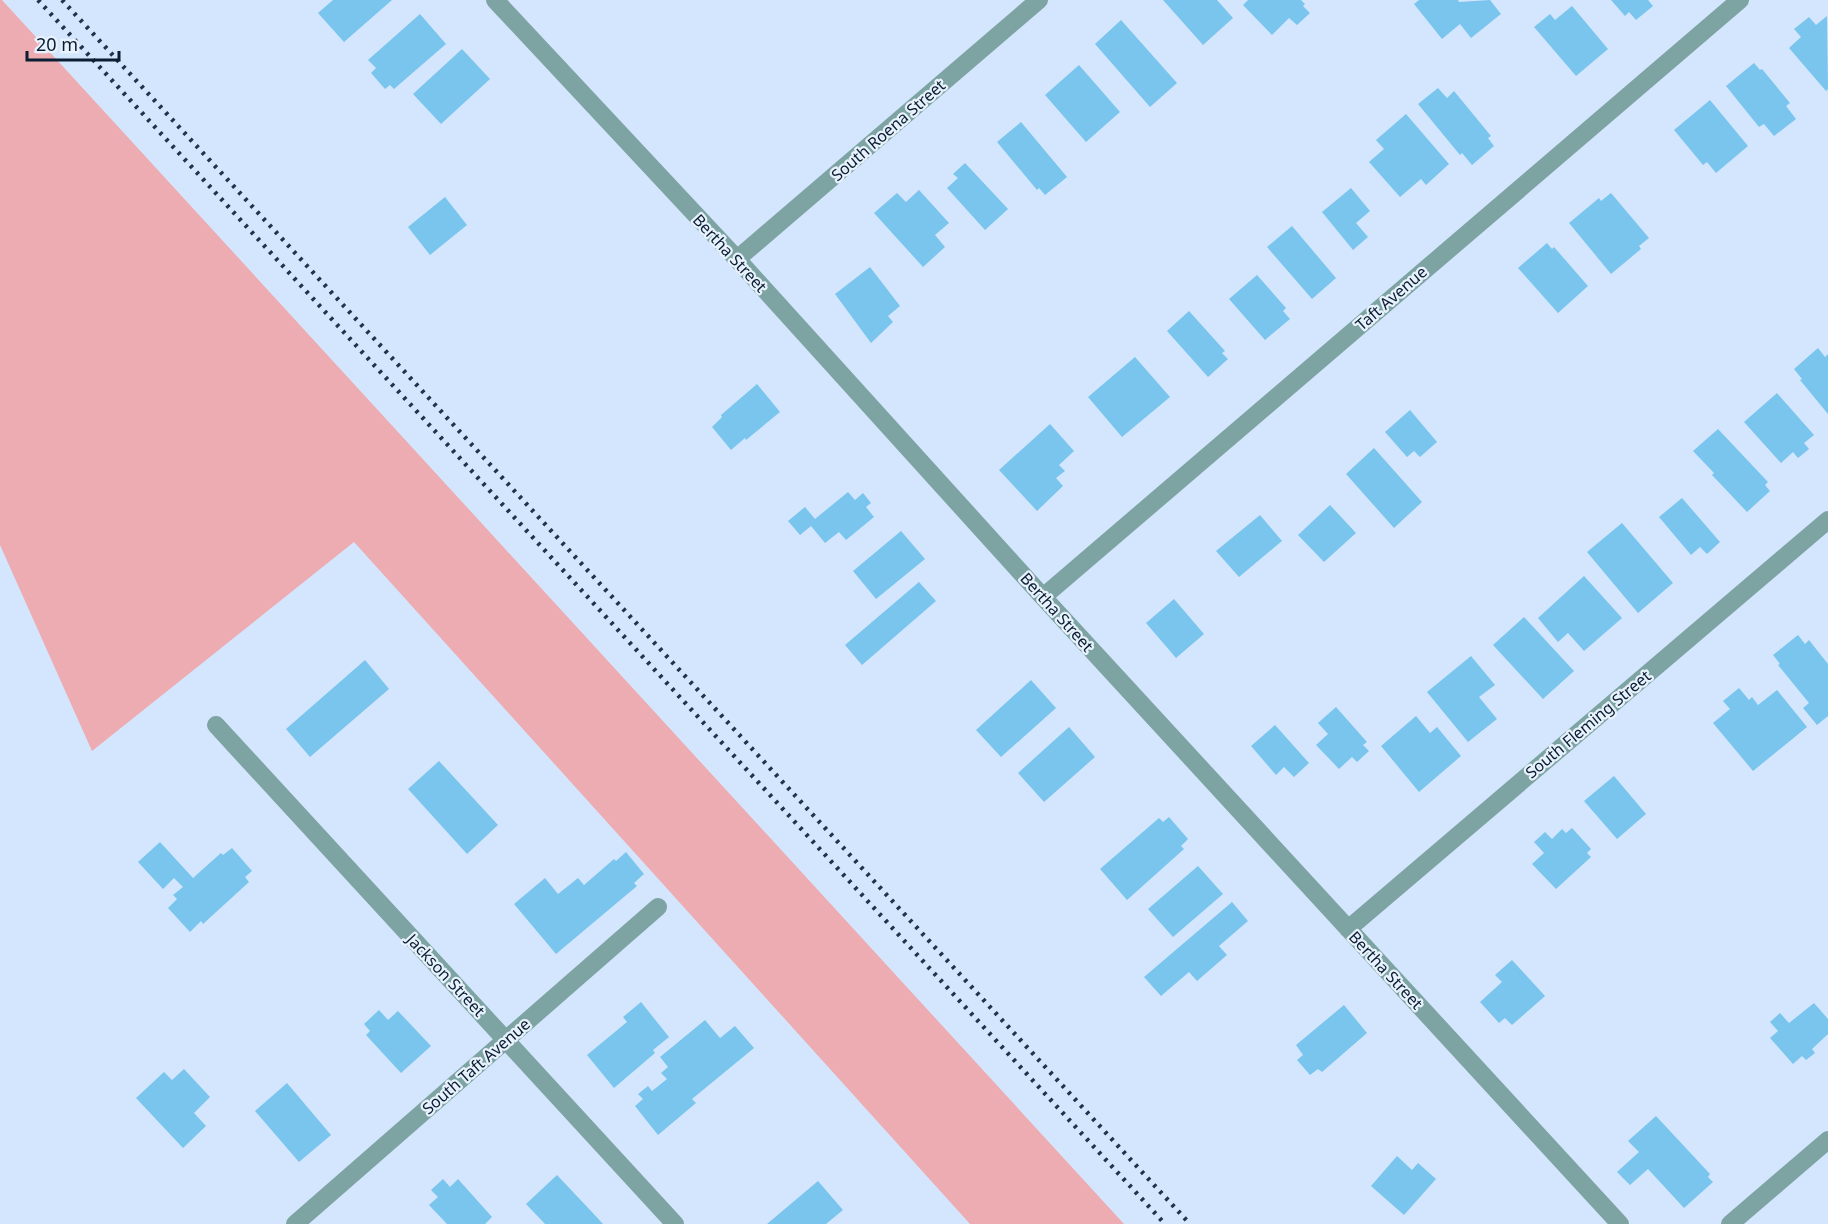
<svg xmlns="http://www.w3.org/2000/svg" width="1828" height="1224" font-family="'Noto Sans',sans-serif">
	<style>
		.green { fill: #ecacb2 }
		.building { fill: #7ac5ed }
		.lines { fill: none; stroke-linecap: round; stroke-linejoin: round }
		.minor { stroke: #7da3a2; stroke-width: 18 }
		.rail { stroke: #213348; stroke-width: 4.5; stroke-dasharray: 3 6; stroke-linecap: butt }
		.labels { text-anchor: middle; dominant-baseline: central; stroke-width: 4.5; stroke-linejoin: round; paint-order: stroke }
		.street-label { font-size: 16px; fill: #0b1d32; stroke: #e8f2fd }
	</style>
	<rect width="100%" height="100%" fill="#d3e6fd"/>
	<!-- green -->
	<path class="green" d="M0,0H2L1124,1224H970L354,542L92,751L0,545Z"/>
	<!-- building -->
	<path class="building" d="M333,0H392L344,42L318,13Z
		M1163,0H1217L1233,18L1203,45Z
		M1248,0H1301L1305,4L1303,6L1310,13L1297,25L1289,18L1272,35L1243,5Z
		M1419,0H1458L1459,2L1490,0L1501,14L1471,38L1460,24L1442,39L1414,4Z
		M1611,0H1648L1653,6L1636,20L1629,12L1625,16Z
		M1572,6L1608,49L1576,76L1534,27L1550,14L1555,20Z
		M420,14L446,44L394,89L390,85L385,89L371,73L376,68L368,60Z
		M1827,16L1828,89L1826,91L1789,48L1801,37L1794,29L1809,17L1816,25Z
		M1121,20L1177,83L1150,107L1095,44Z
		M462,49L490,79L441,124L413,94Z
		M1754,63L1760,70L1762,69L1790,103L1786,106L1796,119L1774,136L1764,124L1759,127L1726,86Z
		M1079,65L1120,112L1086,142L1045,95Z
		M1438,88L1447,98L1454,91L1491,136L1488,138L1494,146L1472,165L1462,153L1460,155L1418,104Z
		M1710,100L1748,146L1716,173L1707,162L1703,165L1674,130Z
		M1406,114L1449,164L1426,185L1421,179L1400,197L1369,162L1384,149L1376,140Z
		M1021,122L1067,177L1045,195L1039,188L1037,190L997,142Z
		M965,163L1008,209L985,230L947,188L958,178L953,174Z
		M1351,188L1370,211L1356,223L1368,237L1353,250L1322,212Z
		M919,190L949,223L935,235L945,247L923,267L874,213L897,193L906,202Z
		M1611,193L1649,238L1639,246L1641,249L1611,274L1569,223L1599,198L1601,201Z
		M445,197L467,225L430,255L408,227Z
		M1292,226L1336,278L1312,299L1267,247Z
		M1547,243L1552,249L1554,247L1588,286L1558,313L1518,268Z
		M870,267L900,306L888,316L893,322L871,343L835,294Z
		M1257,275L1286,308L1283,311L1290,319L1265,340L1229,299Z
		M1189,311L1225,351L1222,353L1228,359L1208,377L1167,331Z
		M1818,348L1825,357L1828,354V414L1800,380L1802,379L1794,369Z
		M1135,357L1170,397L1122,437L1088,397Z
		M757,384L780,412L746,440L745,438L731,450L712,427L722,417L721,415Z
		M1777,393L1814,435L1804,443L1809,449L1798,458L1793,452L1781,463L1744,422Z
		M1410,410L1437,442L1420,457L1414,451L1407,457L1385,432Z
		M1050,424L1074,451L1059,465L1065,471L1056,478L1063,486L1037,511L999,470Z
		M1718,429L1768,482L1765,485L1770,491L1747,512L1712,475L1714,473L1693,451Z
		M1374,448L1422,502L1394,528L1346,474Z
		M848,492L855,500L863,493L871,503L866,507L874,517L846,540L839,532L825,543L811,526L800,535L788,521L805,507L815,519Z
		M1682,498L1720,542L1707,554L1700,547L1691,555L1659,517Z
		M1330,505L1356,533L1324,562L1298,535Z
		M1260,515L1282,541L1239,577L1216,551Z
		M1622,523L1673,583L1638,613L1587,552Z
		M901,531L925,559L876,599L853,571Z
		M1584,576L1622,618L1584,651L1568,633L1558,642L1538,618Z
		M919,582L936,601L862,665L845,645Z
		M1174,599L1204,634L1176,658L1146,623Z
		M1524,617L1574,671L1543,699L1493,645Z
		M1798,635L1805,644L1809,640L1828,664V716L1817,725L1803,708L1809,703L1778,665L1780,664L1773,655Z
		M1471,656L1495,685L1479,697L1497,719L1468,742L1427,692Z
		M365,660L389,689L310,757L286,729Z
		M1031,680L1056,708L1001,757L976,730Z
		M1739,688L1749,700L1752,697L1758,705L1777,690L1807,727L1753,771L1713,723L1730,709L1723,701Z
		M1336,707L1367,742L1363,745L1369,751L1357,762L1352,757L1339,769L1316,745L1328,734L1318,723Z
		M1416,716L1430,733L1437,727L1461,756L1419,792L1381,746Z
		M1275,725L1309,763L1294,777L1284,767L1276,775L1251,746Z
		M1069,727L1095,757L1044,802L1018,773Z
		M439,761L498,825L467,854L408,789Z
		M1614,776L1646,814L1617,839L1584,801Z
		M1169,817L1188,839L1181,846L1184,849L1127,900L1100,869L1159,818L1163,822Z
		M1572,828L1591,849L1587,853L1591,857L1556,889L1532,864L1544,853L1534,842L1545,832L1552,839L1562,829L1566,833Z
		M160,842L193,878L221,853L223,855L232,848L252,871L245,877L249,882L203,924L201,921L190,932L168,908L177,899L173,895L183,887L174,878L163,889L138,862Z
		M626,852L644,874L634,883L637,886L556,954L514,904L545,878L558,894L578,878L584,885L614,859L616,861Z
		M1198,866L1223,894L1173,937L1148,909Z
		M1232,902L1248,921L1219,946L1227,955L1197,981L1189,972L1161,996L1144,977Z
		M1512,960L1545,996L1512,1025L1505,1018L1499,1023L1480,1002L1502,982L1495,975Z
		M641,1002L669,1037L653,1050L655,1053L614,1088L587,1055L627,1022L623,1017Z
		M1814,1003L1828,1019V1034L1812,1049L1815,1053L1806,1060L1802,1056L1793,1064L1770,1038L1778,1031L1770,1022L1780,1013L1789,1023Z
		M1344,1005L1367,1033L1322,1072L1318,1069L1310,1075L1297,1060L1303,1055L1296,1045Z
		M379,1010L388,1020L398,1011L431,1046L401,1073L366,1035L370,1031L364,1024Z
		M705,1020L720,1038L735,1026L754,1048L692,1099L696,1103L658,1135L635,1106L643,1099L638,1094L648,1086L652,1091L667,1079L661,1073L668,1067L660,1057Z
		M184,1069L210,1097L194,1113L206,1126L183,1148L136,1098L164,1072L172,1080Z
		M287,1083L331,1135L299,1162L255,1111Z
		M1656,1116L1710,1174L1708,1177L1713,1182L1684,1208L1648,1169L1630,1185L1617,1172L1639,1152L1628,1141Z
		M1397,1156L1412,1170L1418,1163L1436,1179L1404,1215L1371,1186Z
		M557,1175L591,1211L603,1224H545L526,1204Z
		M443,1179L450,1187L458,1179L492,1217L485,1224H447L429,1205L438,1197L431,1190Z
		M818,1181L843,1210L826,1224H767Z"/>
	<g class="lines">
		<!-- minor -->
		<path class="minor" d="M495,0L737,259L1043,597L1620,1224
			M737,259L1039,0
			M1043,597L1740,0
			M216,725L675,1224
			M1348,929L1828,520
			M295,1224L658,907
			M1730,1224L1828,1140"/>
		<!-- rail -->
		<path class="rail" d="M38,0L1165,1224
			M62,0L1190,1224"/>
	</g>
	<g class="labels">
		<!-- street labels -->
		<g class="street-label">
			<text transform="translate(888 130) rotate(-41)">South Roena Street</text>
			<text transform="translate(730 253) rotate(47)">Bertha Street</text>
			<text transform="translate(1391 298) rotate(-41)">Taft Avenue</text>
			<text transform="translate(1057 612) rotate(48)">Bertha Street</text>
			<text transform="translate(1588 724) rotate(-40)">South Fleming Street</text>
			<text transform="translate(1386 970) rotate(47)">Bertha Street</text>
			<text transform="translate(446 975) rotate(47)">Jackson Street</text>
			<text transform="translate(476 1066) rotate(-41)">South Taft Avenue</text>
		</g>
	</g>
	<!-- scale -->
	<path d="M27 51v9h92v-9" fill="none" stroke="#0b1d32" stroke-width="3"/>
	<text x="36" y="51" font-size="18" fill="#0b1d32" stroke="#e8f2fd" stroke-width="4.5" paint-order="stroke">20 m</text>
</svg>
